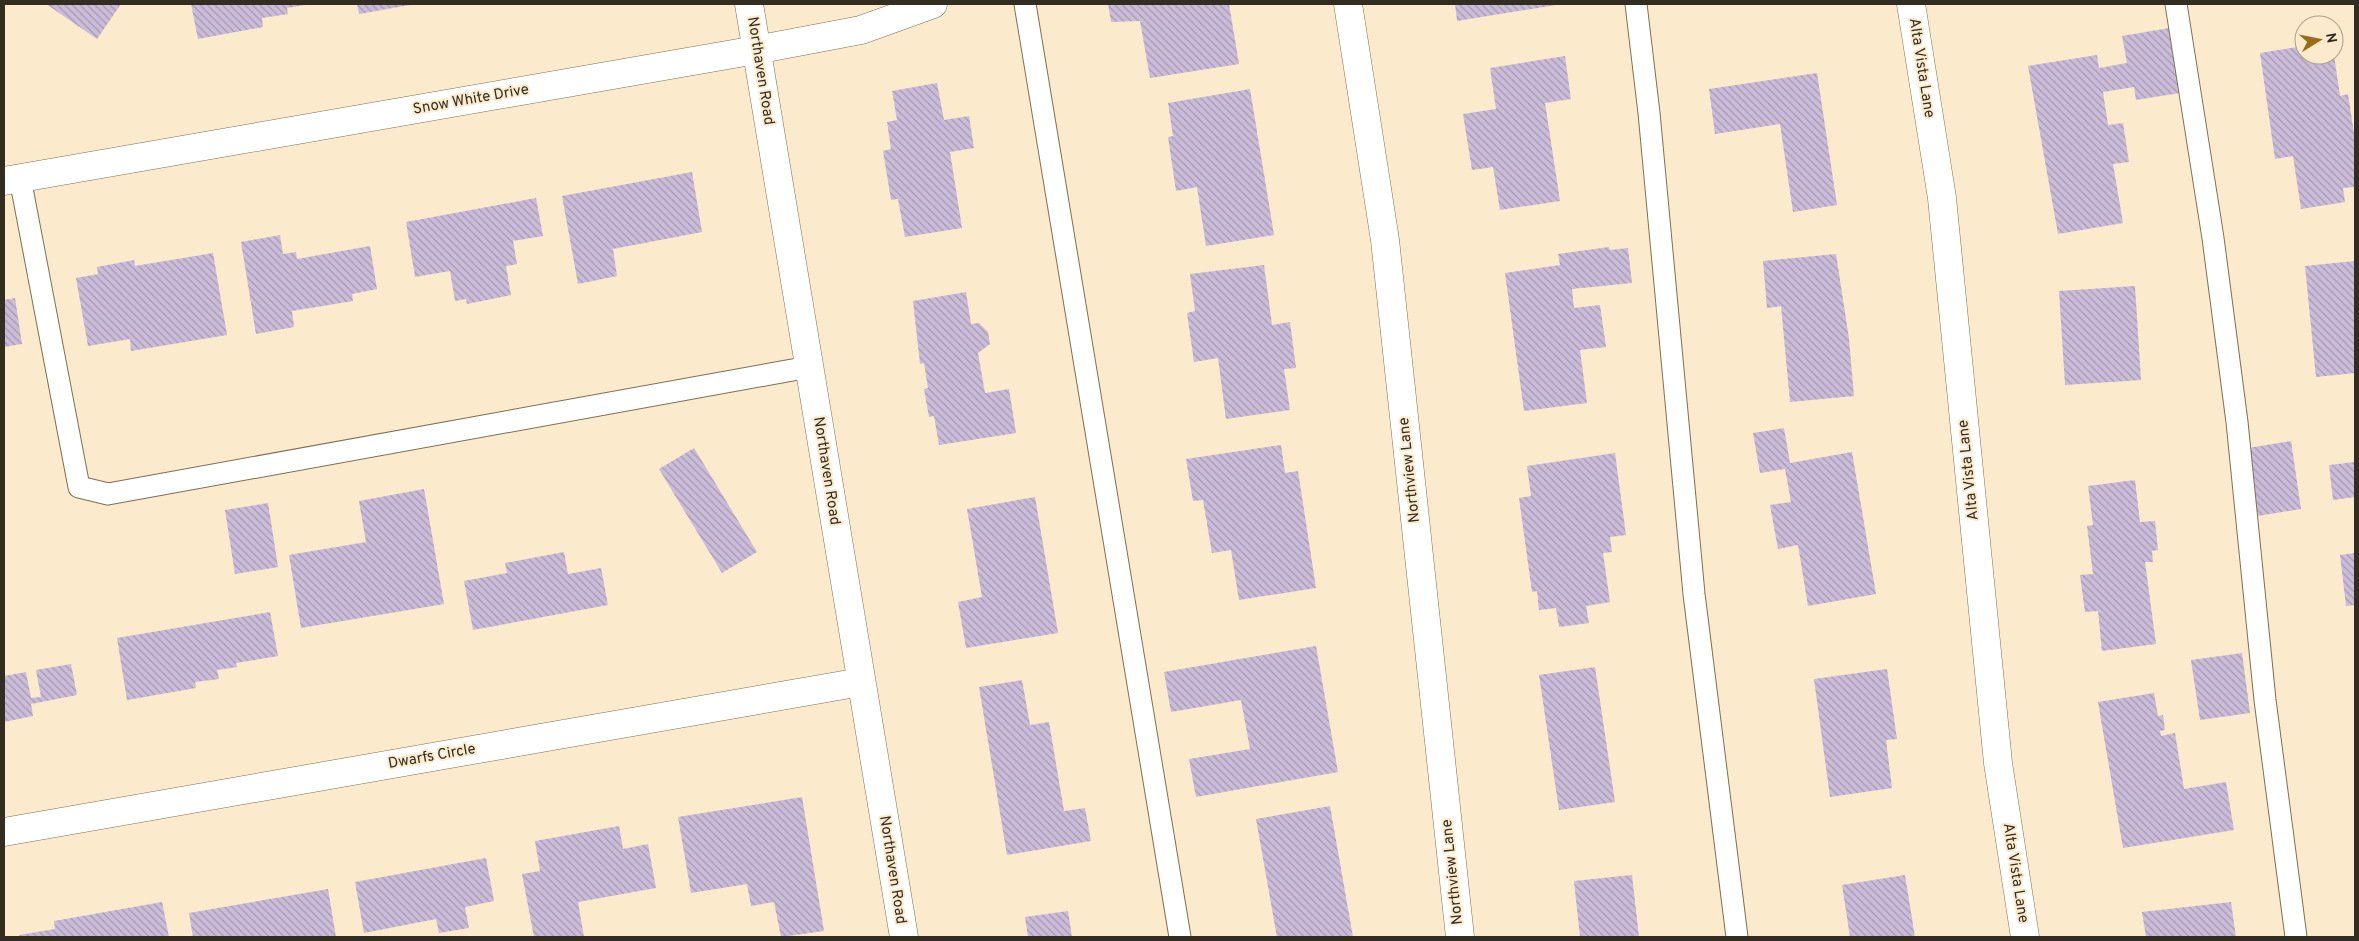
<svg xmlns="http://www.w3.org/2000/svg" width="2359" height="941" font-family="Overpass,sans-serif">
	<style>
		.building { fill: url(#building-back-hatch) }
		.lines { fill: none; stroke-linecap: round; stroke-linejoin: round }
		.lane-casing { stroke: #7e6f54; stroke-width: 23 }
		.street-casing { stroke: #7e6f54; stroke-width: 29 }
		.secondary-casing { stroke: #7e6f54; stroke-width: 29 }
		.lane { stroke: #fff; stroke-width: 21 }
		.street { stroke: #fff; stroke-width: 28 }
		.secondary { stroke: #fff; stroke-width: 28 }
		.labels { text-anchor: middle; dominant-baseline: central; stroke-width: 4; stroke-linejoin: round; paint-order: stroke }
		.street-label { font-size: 15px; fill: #332c21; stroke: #fbeacb }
	</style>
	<defs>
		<pattern id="building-back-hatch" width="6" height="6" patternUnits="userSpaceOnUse" patternTransform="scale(1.25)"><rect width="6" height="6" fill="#cbbcda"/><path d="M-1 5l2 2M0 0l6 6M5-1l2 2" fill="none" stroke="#a599b0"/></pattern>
	</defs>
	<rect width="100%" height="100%" fill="#fbeacb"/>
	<!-- building -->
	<path class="building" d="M46,4H121L97,39Z
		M191,4H305V5L287,8L288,14L262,18L263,27L198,39Z
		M357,4H410V5L359,14Z
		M1108,4H1229L1239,64L1150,78L1140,21L1111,22Z
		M1455,4H1556V5L1457,21Z
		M2169,28L2180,93L2136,100L2134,87L2103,92L2108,125L2123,123L2129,162L2113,164L2123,223L2058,234L2028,66L2097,55L2099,68L2127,63L2122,36Z
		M2304,46V55H2334L2340,96L2348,94L2355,140V187L2343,188L2345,202L2301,209L2293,156L2275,159L2260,53Z
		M1565,56L1571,99L1545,103L1560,201L1500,210L1493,167L1472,170L1463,114L1496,109L1490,68Z
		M1817,73L1837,205L1793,212L1780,124L1715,134L1709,89Z
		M937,83L944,120L969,116L974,148L950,152L962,228L905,237L898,199L891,200L883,151L891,149L887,122L897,120L892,91Z
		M1250,89L1274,235L1206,246L1197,187L1176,191L1168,137L1173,136L1168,103Z
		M692,172L702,232L613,249L617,276L578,284L562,196Z
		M536,198L543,236L513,241L517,264L506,266L511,295L467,304L466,299L455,301L450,271L415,277L406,222Z
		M280,235L283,254L296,252L297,259L370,246L377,289L352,294L353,301L292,311L294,327L256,334L241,242Z
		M1609,247L1610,250L1628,248L1632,283L1572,289L1574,308L1600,305L1606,347L1580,350L1587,403L1524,411L1505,273L1560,265L1558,254Z
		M213,253L227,335L131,351L130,339L88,346L76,278L98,274L97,267L134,260L135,266Z
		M1836,254L1849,339L1854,396L1790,402L1781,306L1767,308L1763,261Z
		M2355,261V373L2316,377L2305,266Z
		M1264,265L1272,325L1290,322L1296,368L1284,369L1290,410L1226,419L1218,358L1194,362L1187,313L1195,311L1190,274Z
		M2135,286L2141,380L2065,385L2059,291Z
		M966,292L971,324L979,323L988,332L990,344L978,353L985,393L1009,389L1016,433L939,445L934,416L929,417L924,389L928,388L924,363L920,364L913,301Z
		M15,298L22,344L4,347V300Z
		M1784,428L1790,463L1852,452L1876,594L1808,606L1798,545L1778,549L1770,505L1791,502L1785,469L1760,473L1753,433Z
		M2291,441L2301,509L2258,516L2248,448Z
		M1281,445L1285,473L1298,471L1316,588L1239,600L1231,550L1212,553L1203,500L1193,501L1186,459Z
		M694,448L757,552L722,573L659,469Z
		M1615,453L1626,535L1610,537L1612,552L1603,553L1610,602L1586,606L1589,623L1559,627L1556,608L1539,610L1537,591L1532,592L1519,498L1531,496L1527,466Z
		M2355,462V497L2333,500L2329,465Z
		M2135,480L2140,522L2155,521L2158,550L2152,551L2153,562H2145L2156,644L2102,651L2098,611L2085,612L2080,575L2093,574L2087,526L2093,525L2088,486Z
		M424,489L444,604L301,628L289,555L366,542L359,501Z
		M1035,497L1058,633L966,648L958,602L982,597L967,509Z
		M268,503L278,567L235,574L225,510Z
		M564,552L568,574L601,568L608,605L473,630L464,581L507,573L505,563Z
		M2355,553V605L2346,606L2340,555Z
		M270,612L278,656L236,663L237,667L217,670L219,679L195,682L196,688L127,700L117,638Z
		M1316,646L1338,772L1196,797L1189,759L1250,749L1241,700L1171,712L1164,672Z
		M2242,653L2250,713L2200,720L2191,660Z
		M71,664L77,695L31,704L33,716L4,722V676L26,672L31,698L41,697L36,670Z
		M1595,667L1615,802L1559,810L1539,675Z
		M1887,669L1897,739L1886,740L1892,788L1830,797L1814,679Z
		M1022,680L1030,725L1049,722L1064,811L1085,808L1091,841L1007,855L979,687Z
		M2154,693L2158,716L2163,715L2165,730L2160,731L2161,736L2175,733L2184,789L2226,782L2234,830L2123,848L2098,702Z
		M802,797L824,931L781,937L774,902L751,906L747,884L691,893L678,817Z
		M1330,806L1353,937H1277L1256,819Z
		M619,826L623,849L648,844L656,888L578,902L584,937H534L522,874L540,871L535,841Z
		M486,858L494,901L465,907L469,928L439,933L436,919L364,933L355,882Z
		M1632,875L1639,937H1580L1574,881Z
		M1905,875L1915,937H1850L1842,885Z
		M328,889L336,937H193L189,913Z
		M162,902L169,937H20L19,935L55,929L54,921Z
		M2231,902L2236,937H2146L2142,912Z
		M1068,911L1072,937H1028L1025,917Z"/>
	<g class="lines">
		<defs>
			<path id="lane" d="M1025,4L1180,937
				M1636,4L1649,113L1694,594L1737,937
				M2176,4L2213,238L2237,422L2265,700L2296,937
				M20,178L79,487L108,494L809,367"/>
			<path id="street" d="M1348,4L1385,240L1460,937
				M4,181L756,50L861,30L933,4
				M4,832L861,682"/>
			<path id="secondary" d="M749,4L904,937
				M1911,4L1942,198L1998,763L2025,937"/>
		</defs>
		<!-- lane casing -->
		<use href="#lane" class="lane-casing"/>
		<!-- street casing -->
		<use href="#street" class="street-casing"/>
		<!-- secondary casing -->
		<use href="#secondary" class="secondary-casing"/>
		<!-- lane -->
		<use href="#lane" class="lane"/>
		<!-- street -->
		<use href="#street" class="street"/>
		<!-- secondary -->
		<use href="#secondary" class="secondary"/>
	</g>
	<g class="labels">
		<!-- street labels -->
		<g class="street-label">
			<text transform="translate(1921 68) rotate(81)">Alta Vista Lane</text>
			<text transform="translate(760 71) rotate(81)">Northaven Road</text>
			<text transform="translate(471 100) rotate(-10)">Snow White Drive</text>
			<text transform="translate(1410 470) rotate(-96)">Northview Lane</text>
			<text transform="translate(1969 470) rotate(-96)">Alta Vista Lane</text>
			<text transform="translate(826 471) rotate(81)">Northaven Road</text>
			<text transform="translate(432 757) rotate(-10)">Dwarfs Circle</text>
			<text transform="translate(892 870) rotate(81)">Northaven Road</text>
			<text transform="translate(1453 872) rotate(-96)">Northview Lane</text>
			<text transform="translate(2015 873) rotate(81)">Alta Vista Lane</text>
		</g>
	</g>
	<!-- border -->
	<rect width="2359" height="941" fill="none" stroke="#332c21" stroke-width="10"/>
	<!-- north arrow -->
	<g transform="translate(2319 40) rotate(80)"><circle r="24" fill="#fbeacb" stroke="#ab9e87"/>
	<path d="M0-4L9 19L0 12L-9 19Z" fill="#986c1a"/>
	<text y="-8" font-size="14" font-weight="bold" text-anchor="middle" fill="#332c21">N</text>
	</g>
</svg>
